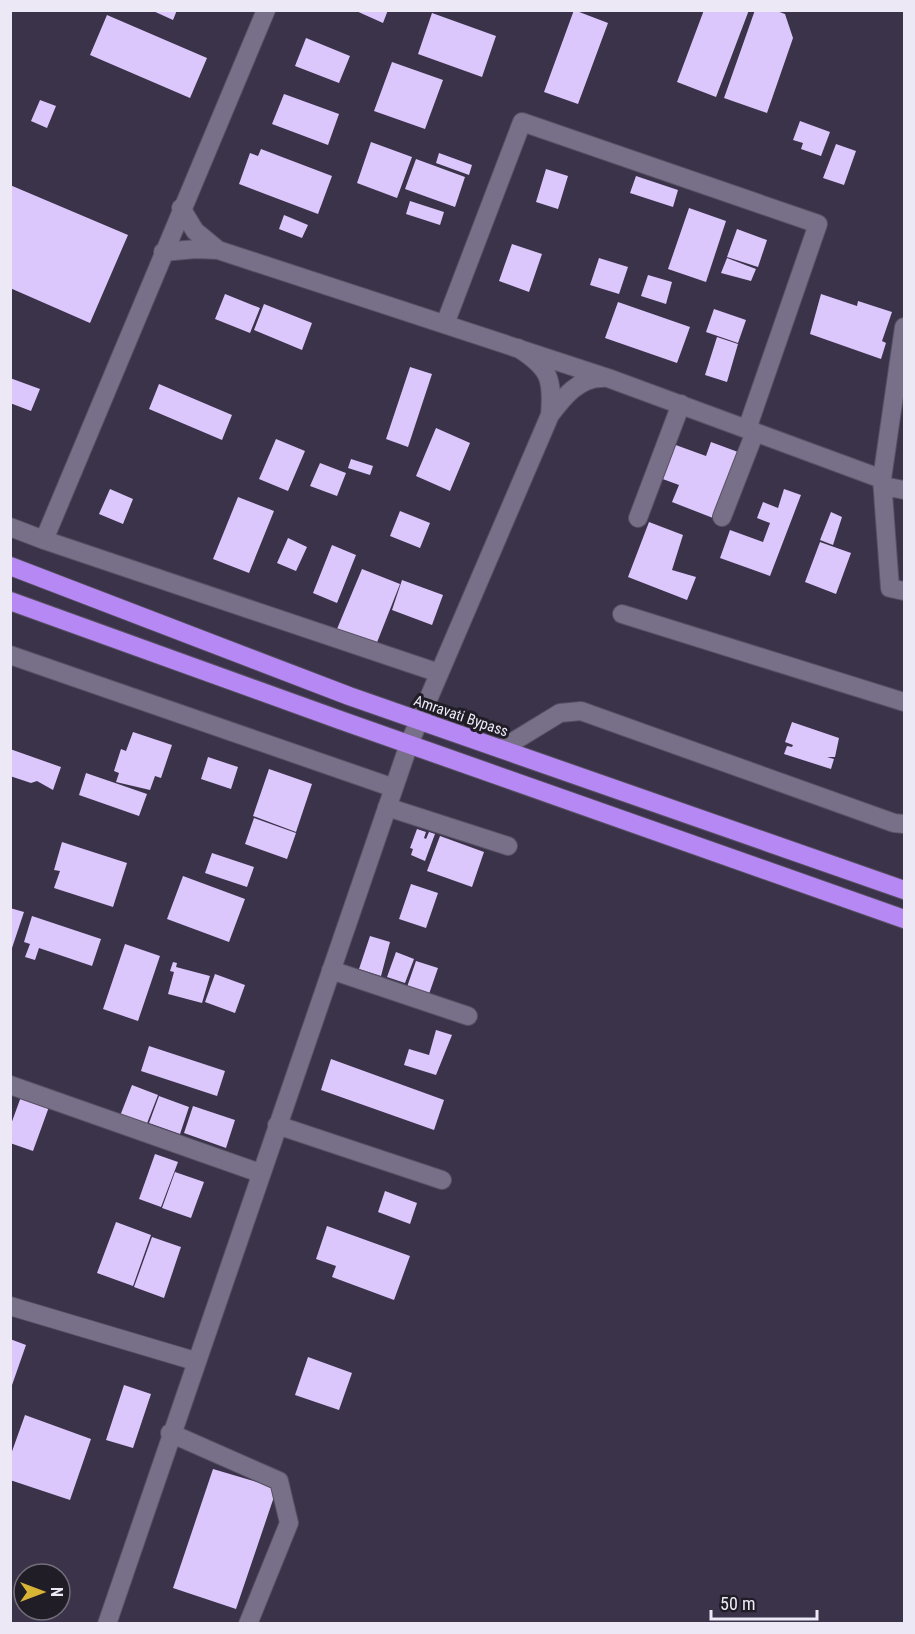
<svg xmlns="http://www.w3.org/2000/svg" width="915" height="1634" font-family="'Roboto Condensed',sans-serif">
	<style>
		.building { fill: #dcc7fd }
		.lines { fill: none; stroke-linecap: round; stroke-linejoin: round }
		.minor-casing { stroke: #575062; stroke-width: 20 }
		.highway-casing { stroke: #575062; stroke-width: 20 }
		.minor { stroke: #786f88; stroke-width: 18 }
		.highway { stroke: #b688f3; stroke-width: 18 }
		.labels { text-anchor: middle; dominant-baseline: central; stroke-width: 6; stroke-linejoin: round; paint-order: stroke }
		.street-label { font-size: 15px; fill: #ede8f6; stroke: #211d27 }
	</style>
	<rect width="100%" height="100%" fill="#3b3349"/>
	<!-- building -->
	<path class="building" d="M151,10H177L173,20Z
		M354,10H388L383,23Z
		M574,10L608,23L578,104L544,92Z
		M704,10H749L716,97L677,82Z
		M755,10H774L785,14L793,38L767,113L724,98Z
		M432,13L496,36L482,77L418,54Z
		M107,15L207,58L190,98L90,55Z
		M306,38L350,56L339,83L295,66Z
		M392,62L443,80L425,129L374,111Z
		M284,94L339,114L328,145L272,124Z
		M40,100L56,106L47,128L31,121Z
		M800,121L830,132L821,156L801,149L803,143L793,140Z
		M371,142L412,157L397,198L357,183Z
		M836,144L856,151L844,185L823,178Z
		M261,149L332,176L318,214L239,184L250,153L258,156Z
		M439,153L472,165L469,175L436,163Z
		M416,159L465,177L455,207L405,189Z
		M546,169L568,176L558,209L536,202Z
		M636,176L678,190L673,207L630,193Z
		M10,185L128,235L90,323L10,288Z
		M410,201L444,212L440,225L406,214Z
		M689,208L726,221L706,282L668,269Z
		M284,215L308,225L302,238L279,229Z
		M737,229L767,240L758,267L727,257Z
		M512,244L542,254L529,292L499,281Z
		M599,258L628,267L619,294L590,285Z
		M727,258L756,269L751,281L721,273Z
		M648,275L672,282L666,304L641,296Z
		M225,294L260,308L250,333L215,319Z
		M821,294L857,306L858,301L892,312L882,341L886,343L881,359L810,334Z
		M618,302L690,327L677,363L605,338Z
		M264,304L312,323L302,350L254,330Z
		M714,309L746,320L738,343L706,332Z
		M717,337L738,344L727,382L705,375Z
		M410,367L432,374L408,447L386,439Z
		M10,378L40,389L31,411L10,403Z
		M159,384L232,415L222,440L149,409Z
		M436,428L470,443L450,491L416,476Z
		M276,439L305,451L288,491L259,479Z
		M711,442L738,452L713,518L672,502L679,485L660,478L673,444L706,456Z
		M351,459L373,466L370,475L348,468Z
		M320,463L346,473L337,496L310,486Z
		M110,489L133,499L123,524L99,514Z
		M784,489L801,495L770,576L720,558L730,530L763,542L770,523L757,518L763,502L778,508Z
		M238,497L274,511L249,573L213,559Z
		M400,511L430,523L420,548L390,536Z
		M831,512L842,517L833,545L820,540Z
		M649,522L683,535L672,570L696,577L687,600L628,577Z
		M288,538L307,547L296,571L277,563Z
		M820,542L851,553L836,594L805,582Z
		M332,545L356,555L337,603L313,593Z
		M362,569L400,584L376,645L337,629Z
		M402,580L443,595L432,625L392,610Z
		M792,722L839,738L835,757H827L834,759L831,769L784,754L787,746L792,747L793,745L785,742Z
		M133,732L172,745L161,778L155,776L150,790L116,782L119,773L114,771L121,749L126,751Z
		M10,749L61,767L53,790L37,781L31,783L10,776Z
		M208,757L238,767L231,789L201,779Z
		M269,769L312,784L296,832L253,816Z
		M86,773L147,794L139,816L79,795Z
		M254,818L296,833L287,859L245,844Z
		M417,829L426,832L424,838L426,839L429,832L435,834L425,861L411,855L413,849L410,848Z
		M440,836L484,852L472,887L427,871Z
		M62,842L127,863L113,907L54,888L60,871L54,870Z
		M212,853L254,867L247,887L205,873Z
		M183,876L245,899L229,942L167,919Z
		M411,884L438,893L426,928L399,919Z
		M10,908L24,912L11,951H10Z
		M32,916L101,939L92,966L39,948L35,960L25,957L30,944L24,942Z
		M370,936L390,942L381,976L359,969Z
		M125,944L160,956L138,1021L103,1009Z
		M396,952L414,959L405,983L387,977Z
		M416,961L438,968L429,994L407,987Z
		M173,962L177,963L176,967L210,976L202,1003L168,994L174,972L170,971Z
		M215,974L245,985L235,1013L205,1002Z
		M436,1030L452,1035L436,1075L404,1065L409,1049L429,1055Z
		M149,1046L225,1071L217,1096L141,1071Z
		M331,1059L444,1100L434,1130L321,1090Z
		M132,1085L158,1095L146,1126L120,1116Z
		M22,1094L50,1104L33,1151L10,1143V1127Z
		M159,1096L189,1107L180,1134L149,1123Z
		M193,1106L235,1120L226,1148L184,1133Z
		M155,1154L178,1162L161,1207L139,1199Z
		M175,1172L204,1182L191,1218L162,1208Z
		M385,1191L417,1203L410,1224L378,1212Z
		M116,1222L151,1235L133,1286L97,1273Z
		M327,1226L410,1256L394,1300L332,1277L336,1266L316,1259Z
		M152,1237L181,1247L164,1298L134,1287Z
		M10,1339L26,1345L11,1388H10Z
		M308,1357L352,1373L339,1410L295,1395Z
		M124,1385L151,1394L133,1448L106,1440Z
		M25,1415L91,1439L70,1500L10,1480V1457Z
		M213,1469L277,1488L236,1609L173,1588Z"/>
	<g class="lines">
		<defs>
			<path id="minor" d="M266,10L44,540L439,673
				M181,208L195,231L218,250
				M163,252L196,249L218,250L608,378L882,479
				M445,324L522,122L818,224L747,429
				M904,327L882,479L890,588L904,591
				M550,415C563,398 579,377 603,378
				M883,486L904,490
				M722,517L755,432
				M638,518L681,404
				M10,527L44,540
				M622,614L904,702
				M10,655L394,788
				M501,749L560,713L581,711L894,823L904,824
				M387,807L508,846
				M331,970L468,1016
				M10,1085L260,1173
				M277,1125L442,1180
				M10,1306L195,1361
				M170,1433L279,1481L289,1523L248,1624
				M107,1624L409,744L550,415C553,379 550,368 518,348"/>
			<path id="highway" d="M10,566L349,696L904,890
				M10,601L340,720L904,919"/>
		</defs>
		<!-- minor casing -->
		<use href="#minor" class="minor-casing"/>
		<!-- highway casing -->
		<use href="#highway" class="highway-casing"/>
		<!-- minor -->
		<use href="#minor" class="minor"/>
		<!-- highway -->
		<use href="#highway" class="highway"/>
	</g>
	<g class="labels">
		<!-- street labels -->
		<g class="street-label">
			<text transform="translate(461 716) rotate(19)">Amravati Bypass</text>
		</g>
	</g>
	<!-- border -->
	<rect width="915" height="1634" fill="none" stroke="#ede8f6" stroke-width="24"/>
	<!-- north arrow -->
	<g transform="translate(42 1592) rotate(90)"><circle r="28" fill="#211d27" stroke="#736e7a" stroke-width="1.5"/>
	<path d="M0-4.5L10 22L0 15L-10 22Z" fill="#d8b434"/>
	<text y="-9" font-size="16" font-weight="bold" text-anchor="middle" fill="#ede8f6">N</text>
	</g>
	<!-- scale -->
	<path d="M711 1610v9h106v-9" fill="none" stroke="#ede8f6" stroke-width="3"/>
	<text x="720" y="1610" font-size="18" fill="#ede8f6" stroke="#211d27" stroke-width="4.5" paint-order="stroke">50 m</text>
</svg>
